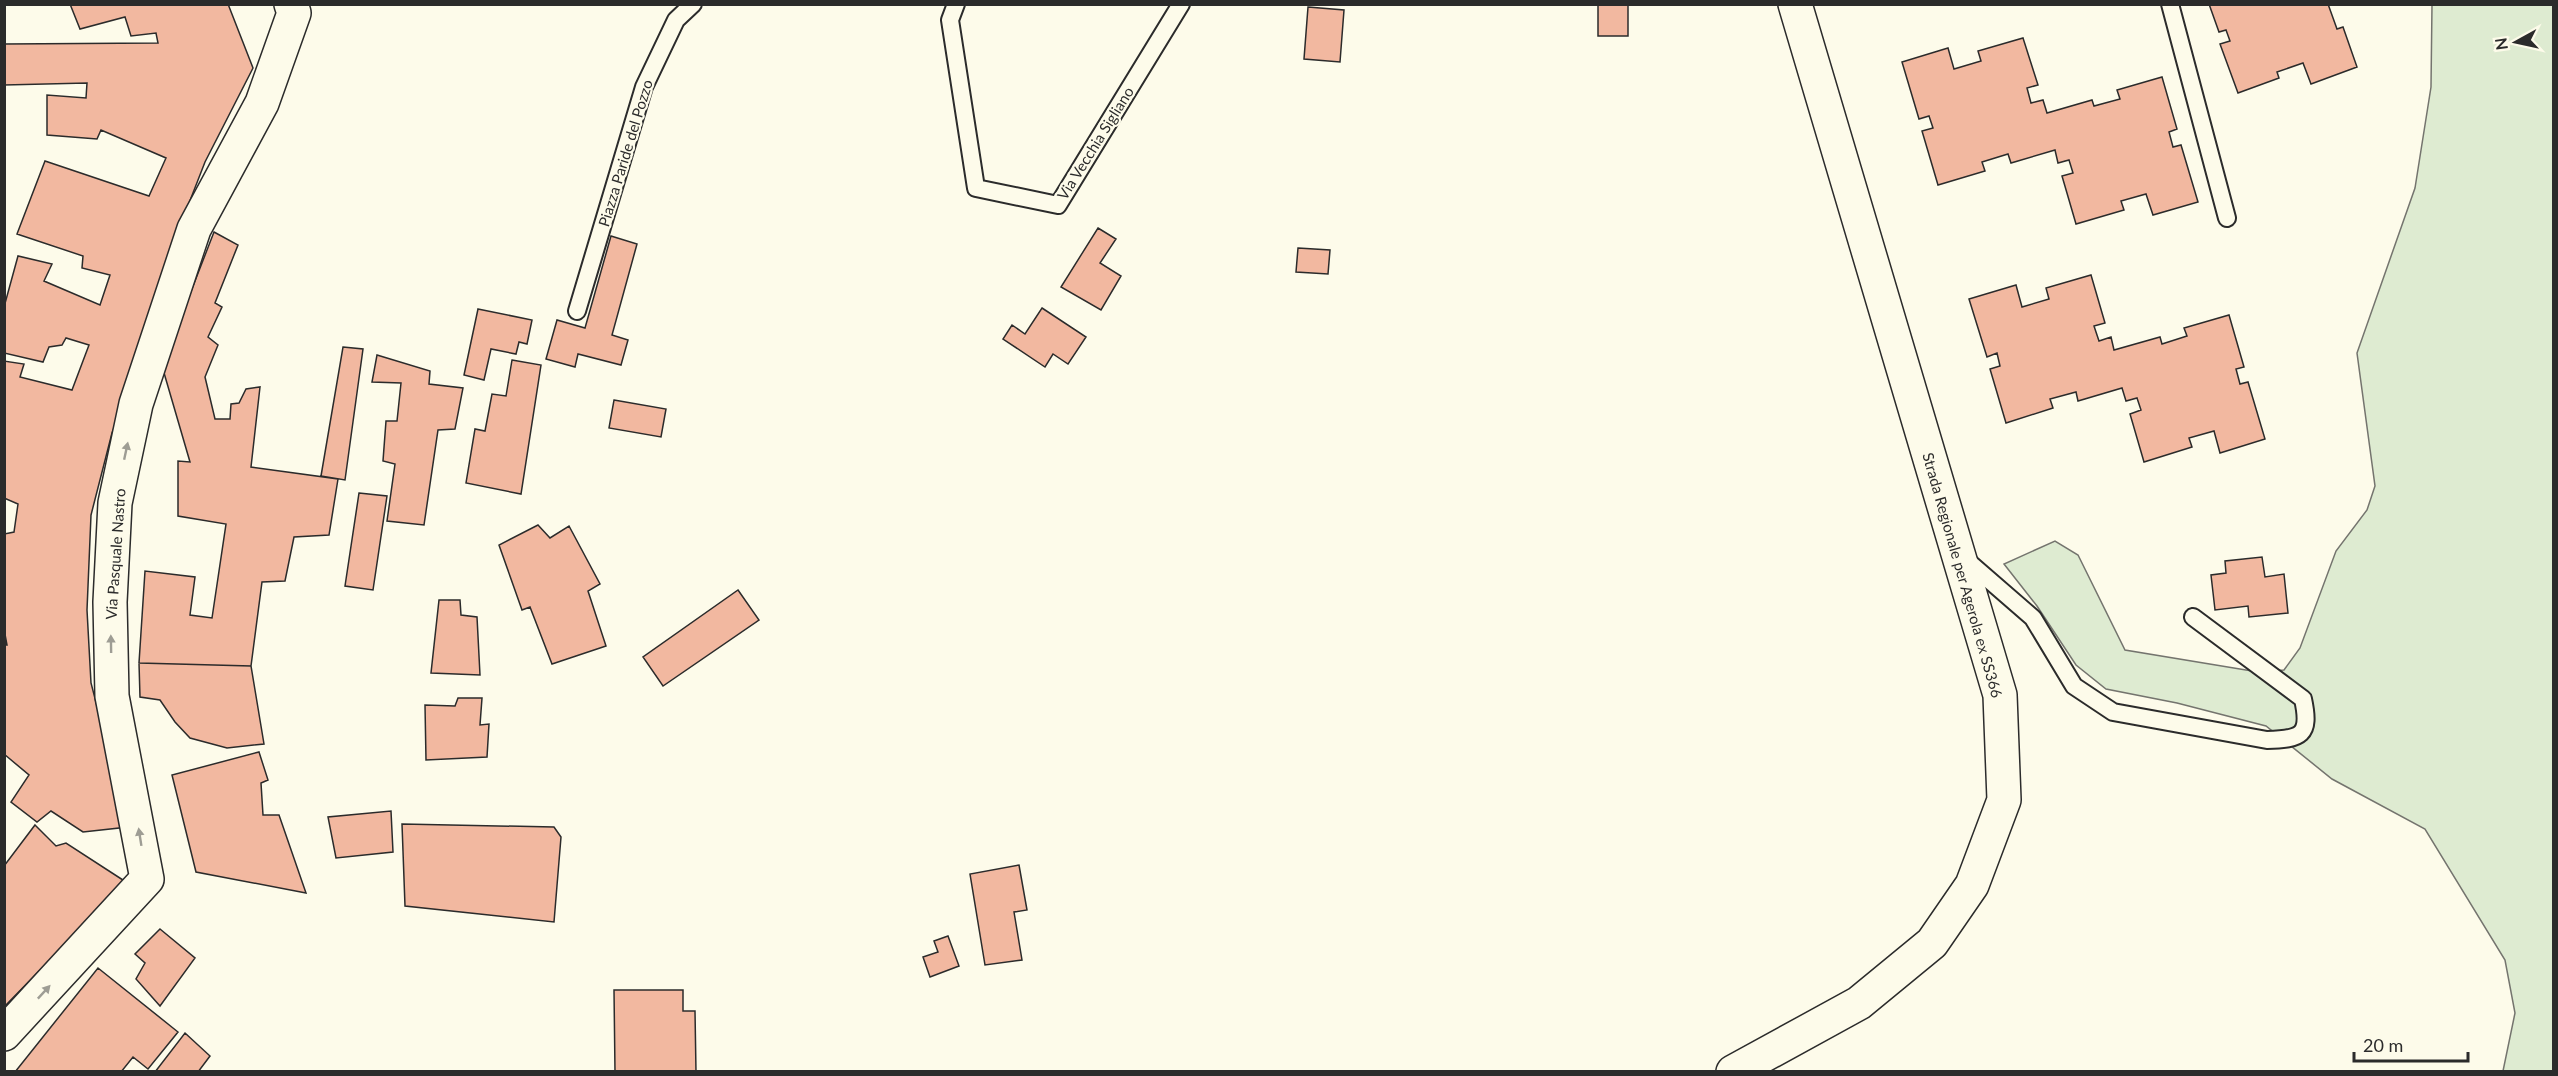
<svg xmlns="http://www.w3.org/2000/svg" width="2558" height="1076" font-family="Lato,sans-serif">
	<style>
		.green { fill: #deebd1; stroke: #74746e; stroke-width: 1.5 }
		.building { fill: #f2b8a0; stroke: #2b2b2b; stroke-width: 1.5 }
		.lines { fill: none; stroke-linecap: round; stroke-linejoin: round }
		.service-casing { stroke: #2b2b2b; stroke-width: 20 }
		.tertiary-casing { stroke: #2b2b2b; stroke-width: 36 }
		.secondary-casing { stroke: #2b2b2b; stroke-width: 36 }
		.service { stroke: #fdfbea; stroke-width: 16 }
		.tertiary { stroke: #fdfbea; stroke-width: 33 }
		.secondary { stroke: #fdfbea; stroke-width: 33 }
		.oneway { fill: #9e9d94 }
		.labels { text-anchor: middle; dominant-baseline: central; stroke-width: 4.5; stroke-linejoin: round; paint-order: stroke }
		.street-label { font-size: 15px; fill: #2b2b2b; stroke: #fdfbea }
	</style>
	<rect width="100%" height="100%" fill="#fdfbea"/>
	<!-- green -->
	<path class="green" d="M2432,5H2553V1071H2503L2515,1013L2505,960L2425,829L2332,779L2266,726L2177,703L2106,689L2076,665L2037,606L2004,564L2055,541L2078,555L2125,650L2258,672L2284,670L2300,648L2336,551L2367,510L2375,486L2357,353L2415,188L2431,87Z"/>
	<!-- building -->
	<path class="building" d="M70,4H228L253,68L205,162L191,198L160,283L133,377L112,433L91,515L87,610L91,683L128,827L83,832L51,811L37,822L11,802L29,775L4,754V645H7L4,629V534L14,532L18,504L4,498V361L24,364L20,377L72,390L89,345L66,338L62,345L49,347L43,362L4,353V307L18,256L52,264L44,281L100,305L110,275L82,268L83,256L17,234L45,161L149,196L166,158L101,130L97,139L47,135V95L86,98L87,83L4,85V44L158,43L156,33L131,36L125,17L80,29Z
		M1598,4H1628V36H1598Z
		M2209,4H2328L2337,29L2343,27L2357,67L2311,84L2303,63L2277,72L2279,78L2238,93L2220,44L2230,41L2226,30L2219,32Z
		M1308,7L1344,10L1340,62L1304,59Z
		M2023,38L2038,85L2027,88L2031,103L2043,100L2047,113L2092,100L2094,106L2120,99L2117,90L2162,77L2177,129L2169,132L2173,147L2181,145L2198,202L2153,215L2146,194L2121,201L2124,210L2076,224L2062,176L2073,173L2069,160L2058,163L2055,150L2011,163L2008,154L1982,162L1985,171L1938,185L1922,131L1933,128L1929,116L1919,119L1902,62L1948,48L1954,69L1981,61L1978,51Z
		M1098,228L1116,239L1100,263L1121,276L1101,310L1061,287Z
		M214,232L238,245L215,303L222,307L208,337L218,345L205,377L215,419H230L231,404L239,403L246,389L260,387L251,467L338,479L329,535L294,537L285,581L262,582L251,666L139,663L145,571L195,577L190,615L212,618L226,524L178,516V461L190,462L162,366Z
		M611,236L637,244L612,335L628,340L621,365L578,354L575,367L546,359L557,320L585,328Z
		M1298,248L1330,250L1328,274L1296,272Z
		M2091,275L2105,323L2094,326L2099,341L2111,337L2114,350L2160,337L2162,344L2187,336L2184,328L2229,315L2244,367L2236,369L2240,384L2248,382L2265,439L2220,453L2214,431L2189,438L2192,447L2144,462L2130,414L2141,410L2137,398L2126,401L2122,388L2078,401L2076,392L2050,399L2053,408L2006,423L1990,369L2000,366L1997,353L1987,357L1969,299L2016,285L2022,307L2049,299L2046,288Z
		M1042,308L1086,337L1068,364L1053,354L1045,367L1003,339L1012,325L1025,334Z
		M478,309L532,320L527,344L519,342L516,354L491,349L484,380L464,375Z
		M343,347L363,349L345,480L321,476Z
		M377,355L430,371L429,384L463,388L455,429L438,430L424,525L387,521L395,464L383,461L386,421H397L401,383L372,382Z
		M512,360L541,365L521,494L466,483L475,429L485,431L492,394L506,396Z
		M614,400L666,409L661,437L609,428Z
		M359,493L387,496L373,590L345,586Z
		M538,525L550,538L569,526L600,584L588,591L606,646L552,664L530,607L522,610L499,545Z
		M2262,557L2265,577L2284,574L2288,613L2249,617L2248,606L2215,610L2211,575L2226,573L2225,561Z
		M738,590L759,620L663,686L643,657Z
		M439,600H460L461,615L477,617L480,675L431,673Z
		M139,663L251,666L264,744L227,748L190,738L175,722L160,700L140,697Z
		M458,698H482L480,725L489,724L487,757L426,760L425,705L455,706Z
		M259,752L268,780L261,783L263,815H279L306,893L196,872L172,775Z
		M391,811L393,852L336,858L328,817Z
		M402,824L554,827L561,837L554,922L405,906Z
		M35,825L56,846L66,843L126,882L4,1007V866Z
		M1019,865L1027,910L1014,912L1022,960L985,965L970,874Z
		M160,929L195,958L160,1006L136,979L145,963L135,954Z
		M948,936L959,966L930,977L923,957L938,952L934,941Z
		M98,968L178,1032L148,1069L133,1057L121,1072H15Z
		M614,990H683V1011H695L696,1072H615Z
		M185,1033L210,1056L198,1072H155Z"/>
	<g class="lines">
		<defs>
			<path id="service" d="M956,4L950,20L976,188L1058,205L1181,4
				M2170,4L2227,218
				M577,311L644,87L676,20L693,4
				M1965,559L2033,618L2074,686L2113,712L2267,740C2301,739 2311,736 2303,699L2193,617"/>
			<path id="tertiary" d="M4,1034L147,879L112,696L110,602L115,503L136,404L194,229L262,103L294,13L291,4"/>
			<path id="secondary" d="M1733,1072L1859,1003L1932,943L1972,885L2004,800L2000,695L1795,4"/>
		</defs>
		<!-- service casing -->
		<use href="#service" class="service-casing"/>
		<!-- tertiary casing -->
		<use href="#tertiary" class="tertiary-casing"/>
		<!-- secondary casing -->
		<use href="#secondary" class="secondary-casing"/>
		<!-- service -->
		<use href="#service" class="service"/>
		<!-- tertiary -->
		<use href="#tertiary" class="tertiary"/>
		<!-- secondary -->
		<use href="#secondary" class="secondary"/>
	</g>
	<!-- one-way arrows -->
	<defs><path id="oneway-solid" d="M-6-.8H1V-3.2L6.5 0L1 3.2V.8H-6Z" transform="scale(1.5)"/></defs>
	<g class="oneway">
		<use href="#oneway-solid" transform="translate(126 451) rotate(-78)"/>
		<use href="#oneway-solid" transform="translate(111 644) rotate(-91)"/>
		<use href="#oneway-solid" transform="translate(140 837) rotate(-99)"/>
		<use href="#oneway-solid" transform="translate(44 992) rotate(-47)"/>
	</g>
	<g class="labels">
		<!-- street labels -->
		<g class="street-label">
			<text transform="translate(1095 143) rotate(-58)">Via Vecchia Sigliano</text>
			<text transform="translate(625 153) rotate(-73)">Piazza Paride del Pozzo</text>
			<text transform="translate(115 554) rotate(-86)">Via Pasquale Nastro</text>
			<text transform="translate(1963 575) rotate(74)">Strada Regionale per Agerola ex SS366</text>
		</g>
	</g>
	<!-- border -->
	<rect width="2558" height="1076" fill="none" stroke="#2b2b2b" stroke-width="12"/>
	<!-- north arrow -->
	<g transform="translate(2516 42) rotate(262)" stroke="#fdfbea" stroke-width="4.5" paint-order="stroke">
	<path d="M0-4.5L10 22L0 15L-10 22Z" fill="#2b2b2b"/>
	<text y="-9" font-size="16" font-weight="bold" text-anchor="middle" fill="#2b2b2b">N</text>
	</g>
	<!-- scale -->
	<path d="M2354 1052v9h114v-9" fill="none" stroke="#2b2b2b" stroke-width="3"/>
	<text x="2363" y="1052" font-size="18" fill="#2b2b2b" stroke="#fdfbea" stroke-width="4.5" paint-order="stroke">20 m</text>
</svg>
